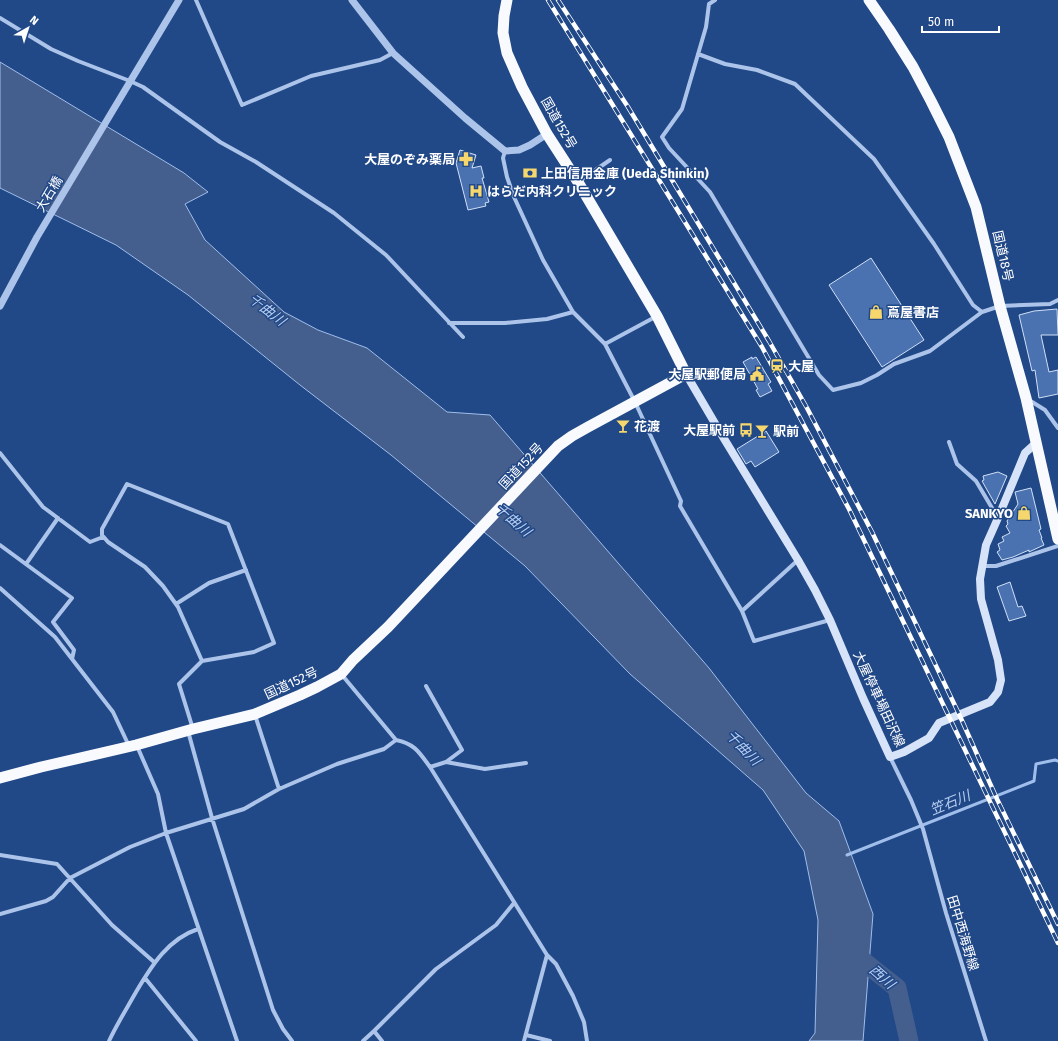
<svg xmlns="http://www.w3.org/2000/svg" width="1058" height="1041" font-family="'Fira Sans','Noto Sans JP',sans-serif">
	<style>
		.water { fill: #445f8e; stroke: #a0beeb }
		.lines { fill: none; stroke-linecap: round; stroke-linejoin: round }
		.stream { stroke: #a0beeb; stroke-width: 3 }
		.river { stroke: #445f8e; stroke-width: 19 }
		.building { fill: #4a71b0; stroke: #d0e0f7 }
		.minor { stroke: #acc4ea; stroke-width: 4 }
		.tertiary { stroke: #acc4ea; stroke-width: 7 }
		.secondary { stroke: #d7e3f8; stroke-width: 8 }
		.trunk { stroke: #f8fafe; stroke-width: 11 }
		.rail-casing { stroke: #fff; stroke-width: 4.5 }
		.rail { stroke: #214887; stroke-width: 3; stroke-dasharray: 9; stroke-linecap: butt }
		.labels { text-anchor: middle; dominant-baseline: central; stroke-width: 3; stroke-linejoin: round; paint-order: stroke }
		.street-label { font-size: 13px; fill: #fff; stroke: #214887 }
		.poi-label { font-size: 13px; font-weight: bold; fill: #fff; stroke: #214887; text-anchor: start }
		.water-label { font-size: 14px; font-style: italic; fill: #b8cef1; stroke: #214887 }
	</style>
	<rect width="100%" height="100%" fill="#214887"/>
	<!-- water -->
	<path class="water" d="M0,62L184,173L208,192L185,204L205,240L284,312L318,330L367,348L447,412L490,415L709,668L806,793L839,821L873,914L863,1041H809L815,1033L818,920L804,851L763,790L630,674L525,566L391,455L300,385L188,295L116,245L0,188Z"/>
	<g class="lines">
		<!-- stream -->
		<path class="stream" d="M847,855L1034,781L1036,764L1055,760L1058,761"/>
		<!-- river -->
		<path class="river" d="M848,949L897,988L909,1041"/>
	</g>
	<!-- building -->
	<path class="building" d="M460,150L476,155L472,168L481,166L484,178H482L489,202L485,203L486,206L468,210L456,163Z
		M871,258L924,340L882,367L829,285Z
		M1057,309L1058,335H1041L1049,372L1058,370V394L1039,398L1035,370L1032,371L1019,315L1034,311Z
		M752,357V359L756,357L771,382L768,384L772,391L760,397L756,390L758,389L743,362Z
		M766,431L779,452L755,467L751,461L746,464L737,449Z
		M998,472L1007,476L995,504L982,481L984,480L983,476Z
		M1031,488L1041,529L1039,530L1042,538H1041L1044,545L1031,551L1029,552V550L1013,557L1002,560L997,552L1000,550L998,544L1004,541L1002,537L1010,533L1006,526L1008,524L1007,521L1018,504L1015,492Z
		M1010,582L1018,607L1022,606L1026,616L1009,621L997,587Z"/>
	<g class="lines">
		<!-- minor -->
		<path class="minor" d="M196,0L242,105L311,76L380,60L393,53
			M715,0L709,4L706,27L682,109L662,137L669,148L710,192L819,375L833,390L861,383L877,375L894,364L930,351L982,312
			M0,18L51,49L78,61L130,81L143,87L220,142L256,162L334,213L386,255L463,337
			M698,54L725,64L757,70L795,84L874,159L934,244L973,305L982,312L1000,306L1050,304L1058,300
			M505,151L503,158L507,177L514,197L543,260L573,312L605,344L635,402L681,501L680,506L742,611L754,641L830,620
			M578,182L610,160
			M449,323H505L547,319L573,312
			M605,344L657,316
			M1029,400L1045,410L1058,428
			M949,442L957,464L976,481L998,518
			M0,453L43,507L90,542L103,537
			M0,545L72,598L53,622L74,650L72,659
			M26,564L58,518
			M983,566H996L1058,546
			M0,588L55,637L113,712L129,746
			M176,604L209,583L246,570
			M742,611L798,560
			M342,675L396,740C415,744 419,752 430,767L547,955L556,964L573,996L584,1022L587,1041
			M426,686L462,750L446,762
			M255,715L279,789
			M193,729L179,684L202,661L178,607L163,586L145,567L108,542L102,535V529L127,484L228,524L274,643L254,652L202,661
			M188,731L212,818L273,1010L283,1029L292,1041
			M137,746L158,794L166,833L237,1041
			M890,757L911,800L923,829L946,913L986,1041
			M430,767L446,762L485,769L526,763
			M0,855L57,864L112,925L154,962
			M0,914L46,901L53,897L70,878L130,847L166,833L244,809L279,789L337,764L384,749L396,740
			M145,978L196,1041
			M374,1031L382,1041
			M526,1035L550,1041
			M109,1041C117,1024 127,1008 136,992C152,965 168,939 198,929
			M363,1041L374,1031L436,969L496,925L514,903
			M524,1041L547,955"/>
		<!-- tertiary -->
		<path class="tertiary" d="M352,0L393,53L465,118L505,151L519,150L530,145L547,134
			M0,306L37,237L179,0"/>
		<!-- secondary -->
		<path class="secondary" d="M686,374L723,437L798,560L815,590L830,620L863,698L890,757L904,752L929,738L939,723L990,702L998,692L1001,680L998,660L981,599L980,579L986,545L998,518L1025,453L1036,443"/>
		<!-- trunk -->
		<path class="trunk" d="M869,0L889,29L913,67L931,101L949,137L976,207L1000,306L1026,398L1058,539
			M0,778L41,767L136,745L193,729L255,714L300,695L317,687L341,674L353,660L388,627L558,446L572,436L588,427L686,374L657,316L578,182L547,134L522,87L507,53L503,33L504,16L507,0"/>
		<defs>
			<path id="rail" d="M548,0L762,347L849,509L1058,943
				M558,0L628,107L657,155L769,341L807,408L872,532L959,714L997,799L1058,924"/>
		</defs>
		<!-- rail casing -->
		<use href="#rail" class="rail-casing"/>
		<!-- rail -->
		<use href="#rail" class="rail"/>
	</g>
	<!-- icons -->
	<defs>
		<symbol id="pharmacy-bare" viewBox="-9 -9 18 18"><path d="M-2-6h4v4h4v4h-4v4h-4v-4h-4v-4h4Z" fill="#f6d76d" stroke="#214887" stroke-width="2.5" paint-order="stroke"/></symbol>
		<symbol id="bank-bare" viewBox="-9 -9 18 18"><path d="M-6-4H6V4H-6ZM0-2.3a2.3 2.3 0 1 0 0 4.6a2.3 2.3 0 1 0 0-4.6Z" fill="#f6d76d" stroke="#214887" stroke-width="2.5" paint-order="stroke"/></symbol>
		<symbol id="hospital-bare" viewBox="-9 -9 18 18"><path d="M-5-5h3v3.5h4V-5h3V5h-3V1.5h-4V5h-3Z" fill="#f6d76d" stroke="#214887" stroke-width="2.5" paint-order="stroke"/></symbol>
		<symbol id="shop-bare" viewBox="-9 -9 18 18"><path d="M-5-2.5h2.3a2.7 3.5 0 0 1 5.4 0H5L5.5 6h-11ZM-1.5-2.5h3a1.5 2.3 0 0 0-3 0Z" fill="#f6d76d" stroke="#214887" stroke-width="2.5" paint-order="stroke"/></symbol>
		<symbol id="station-bare" viewBox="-9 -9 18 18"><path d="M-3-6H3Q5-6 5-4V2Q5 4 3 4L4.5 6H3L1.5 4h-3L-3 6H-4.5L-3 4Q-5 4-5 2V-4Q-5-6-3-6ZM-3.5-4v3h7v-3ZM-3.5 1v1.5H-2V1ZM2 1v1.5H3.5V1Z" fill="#f6d76d" stroke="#214887" stroke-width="2.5" paint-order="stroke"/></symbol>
		<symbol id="civic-bare" viewBox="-9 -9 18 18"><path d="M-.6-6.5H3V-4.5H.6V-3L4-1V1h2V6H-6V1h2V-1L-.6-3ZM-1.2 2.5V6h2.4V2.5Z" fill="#f6d76d" stroke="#214887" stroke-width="2.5" paint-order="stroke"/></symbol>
		<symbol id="bar-bare" viewBox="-9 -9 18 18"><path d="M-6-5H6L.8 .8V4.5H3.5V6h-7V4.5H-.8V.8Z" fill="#f6d76d" stroke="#214887" stroke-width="2.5" paint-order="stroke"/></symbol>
		<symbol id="bus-bare" viewBox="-9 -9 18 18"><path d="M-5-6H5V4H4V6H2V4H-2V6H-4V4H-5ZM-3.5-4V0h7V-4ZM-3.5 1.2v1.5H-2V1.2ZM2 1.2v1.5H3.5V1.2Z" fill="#f6d76d" stroke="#214887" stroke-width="2.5" paint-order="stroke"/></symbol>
	</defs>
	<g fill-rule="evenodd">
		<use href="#pharmacy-bare" x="456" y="149" width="20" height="20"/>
		<use href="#bank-bare" x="520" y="163" width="20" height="20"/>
		<use href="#hospital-bare" x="466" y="181" width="20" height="20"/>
		<use href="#shop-bare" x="866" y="302" width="20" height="20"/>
		<use href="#station-bare" x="767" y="356" width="20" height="20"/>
		<use href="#civic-bare" x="747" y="364" width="20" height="20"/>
		<use href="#bar-bare" x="613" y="416" width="20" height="20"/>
		<use href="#bus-bare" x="736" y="420" width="20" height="20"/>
		<use href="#bar-bare" x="752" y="421" width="20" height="20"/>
		<use href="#shop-bare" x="1014" y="503" width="20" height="20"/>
	</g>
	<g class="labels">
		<!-- street labels -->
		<g class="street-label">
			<text transform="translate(559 123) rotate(60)">国道152号</text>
			<text transform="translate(49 194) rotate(-59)">大石橋</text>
			<text transform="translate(1003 256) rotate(77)">国道18号</text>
			<text transform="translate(521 466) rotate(-47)">国道152号</text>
			<text transform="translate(291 683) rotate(-25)">国道152号</text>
			<text transform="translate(879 699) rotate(65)">大屋停車場田沢線</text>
			<text transform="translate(963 933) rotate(73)">田中西海野線</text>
		</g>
		<!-- poi labels -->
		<g class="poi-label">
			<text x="455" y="159" text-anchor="end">大屋のぞみ薬局</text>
			<text x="541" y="173">上田信用金庫 (Ueda Shinkin)</text>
			<text x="487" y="191">はらだ内科クリニック</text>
			<text x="887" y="312">蔦屋書店</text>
			<text x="788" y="366">大屋</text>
			<text x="746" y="374" text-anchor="end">大屋駅郵便局</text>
			<text x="634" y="426">花渡</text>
			<text x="735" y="430" text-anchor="end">大屋駅前</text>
			<text x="773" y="431">駅前</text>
			<text x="1013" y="513" text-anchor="end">SANKYO</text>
		</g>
		<!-- water labels -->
		<g class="water-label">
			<text transform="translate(267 310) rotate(38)">千曲川</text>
			<text transform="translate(513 520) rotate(41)">千曲川</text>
			<text transform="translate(743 748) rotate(46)">千曲川</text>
			<text transform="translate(950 803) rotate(-22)">笠石川</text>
			<text transform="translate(882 977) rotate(41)">西川</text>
		</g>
	</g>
	<!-- north arrow -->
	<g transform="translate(28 28) rotate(39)" stroke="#214887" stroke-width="3" paint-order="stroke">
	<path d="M0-3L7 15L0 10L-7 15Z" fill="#ffffff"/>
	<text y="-6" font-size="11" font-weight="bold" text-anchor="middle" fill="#ffffff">N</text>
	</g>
	<!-- scale -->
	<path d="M922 26v6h77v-6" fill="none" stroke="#ffffff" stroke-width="2"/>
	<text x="928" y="26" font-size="12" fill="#ffffff" stroke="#214887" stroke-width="3" paint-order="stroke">50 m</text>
</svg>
